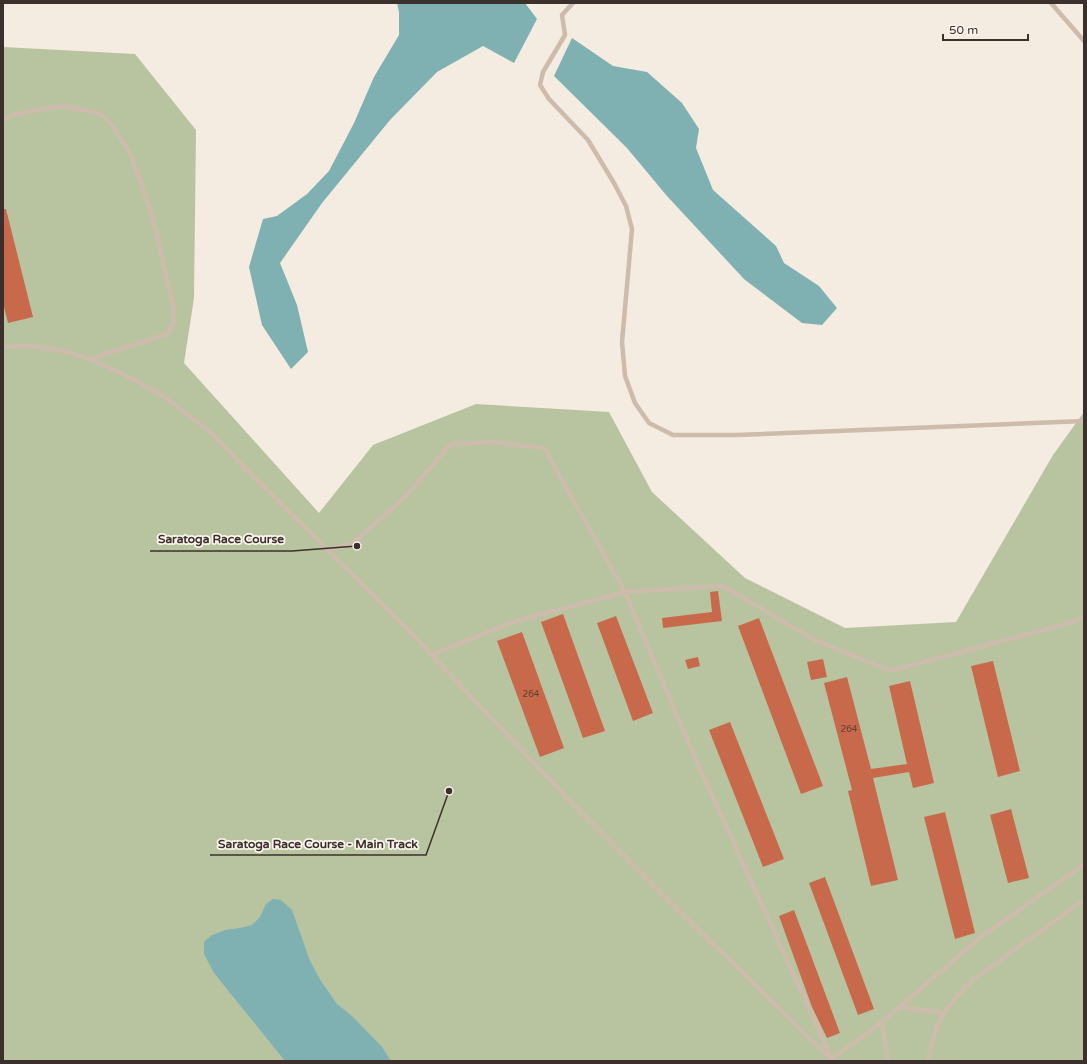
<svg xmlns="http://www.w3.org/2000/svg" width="1087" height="1064" font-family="'Varela Round',sans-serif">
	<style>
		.green { fill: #b8c4a0 }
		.water { fill: #7fb0b2 }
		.building { fill: #c8694b }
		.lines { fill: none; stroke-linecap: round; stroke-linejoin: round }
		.lane { stroke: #cdbbac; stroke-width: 4.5 }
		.labels { text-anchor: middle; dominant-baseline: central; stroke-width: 3.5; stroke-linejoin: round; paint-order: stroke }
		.number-label { font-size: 9px; fill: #5e3e33 }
		.leader { fill: none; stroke: #3b302b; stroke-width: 1.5 }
		.callout-dot { fill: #3b302b; stroke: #fbf5ee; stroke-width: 1.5 }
		.callout-label { font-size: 12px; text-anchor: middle; font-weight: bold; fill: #3b302b; stroke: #fbf5ee; stroke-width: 3.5; stroke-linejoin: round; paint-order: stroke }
	</style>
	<rect width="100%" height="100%" fill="#f4ebe1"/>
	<!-- green -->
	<path class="green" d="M3,47L135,54L196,130L194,298L184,363L319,513L373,445L476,404L609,412L652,492L745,578L845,628L956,622L1053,455L1084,412V1061H3Z"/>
	<!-- water -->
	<path class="water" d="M397,3H525L537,19L514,63L483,46L437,72L390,120L322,203L280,263L297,305L308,352L291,369L262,325L249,267L263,219L277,216L307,194L329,171L354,123L374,77L399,35V12Z
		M572,38L613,66L647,72L682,103L699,129L696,148L713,190L776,246L784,263L819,286L837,308L822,325L802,323L744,279L667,196L627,148L554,76Z
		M273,899L281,900L292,910L310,961L321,981L337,1004L352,1016L382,1047L391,1061H285L214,973L204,954V942L212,935L225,930L240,928L252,925L260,917L266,904Z"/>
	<!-- building -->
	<path class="building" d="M3,209H6L33,317L8,323L3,303Z
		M718,591L722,621L663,628L662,618L712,612L710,592Z
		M563,614L605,731L583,738L541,622Z
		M616,616L653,713L633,721L597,623Z
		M759,618L823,786L801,794L738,626Z
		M522,632L564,748L540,757L497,641Z
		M698,657L700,666L688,669L685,660Z
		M823,659L827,677L811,680L807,662Z
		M993,661L1020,771L998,777L971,666Z
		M847,677L871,769L907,764L889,686L910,681L934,783L913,788L909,772L873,778L898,880L871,886L848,791L852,790L824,683Z
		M730,722L784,859L763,867L709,730Z
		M1011,809L1029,878L1008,883L990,815Z
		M945,812L975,933L955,939L924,817Z
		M825,877L874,1009L858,1015L809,883Z
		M794,910L840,1033L827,1038L812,1007L779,916Z"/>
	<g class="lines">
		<!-- lane -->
		<path class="lane" d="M573,3L562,15L565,35L543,72L540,85L549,99L588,140L614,183L626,206L632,229L622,342L625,376L635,403L649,423L673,435H737L1084,421
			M1051,3L1084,41
			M3,119L12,115L42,109L65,106L98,113L109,121L116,131L129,152L139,177L152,215L173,306L174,323L167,334L90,359L63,351L40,347L22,346L3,347
			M90,359L133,379L163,396L208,430L244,467L410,632L568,799L667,899L829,1057
			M327,550L352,544L405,497L451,444L493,442L544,448L625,592L691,749L832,1059L882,1022L982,936L1084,865
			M431,655L513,622L625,592L723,586L813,639L890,671L1062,625L1084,618
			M900,1007L943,1013
			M882,1022L888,1061
			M928,1061C934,1023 946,1005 974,979L1084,900"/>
	</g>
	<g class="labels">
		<!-- number labels -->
		<g class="number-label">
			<text x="531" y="694">264</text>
			<text x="849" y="729">264</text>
		</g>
	</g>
	<!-- callouts -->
	<path class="leader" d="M357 546L292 551H150M449 791L426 855H210"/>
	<g class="callout-dot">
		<circle cx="357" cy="546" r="4"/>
		<circle cx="449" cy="791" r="4"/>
	</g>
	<g class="callout-label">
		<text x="221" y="543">Saratoga Race Course</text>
		<text x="318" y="848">Saratoga Race Course - Main Track</text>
	</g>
	<!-- border -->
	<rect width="1087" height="1064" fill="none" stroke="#3b302b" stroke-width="8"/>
	<!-- scale -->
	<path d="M943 34v6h85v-6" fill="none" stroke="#3b302b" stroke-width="2"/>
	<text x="949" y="34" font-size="12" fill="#3b302b" stroke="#fbf5ee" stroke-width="3" paint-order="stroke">50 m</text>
</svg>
